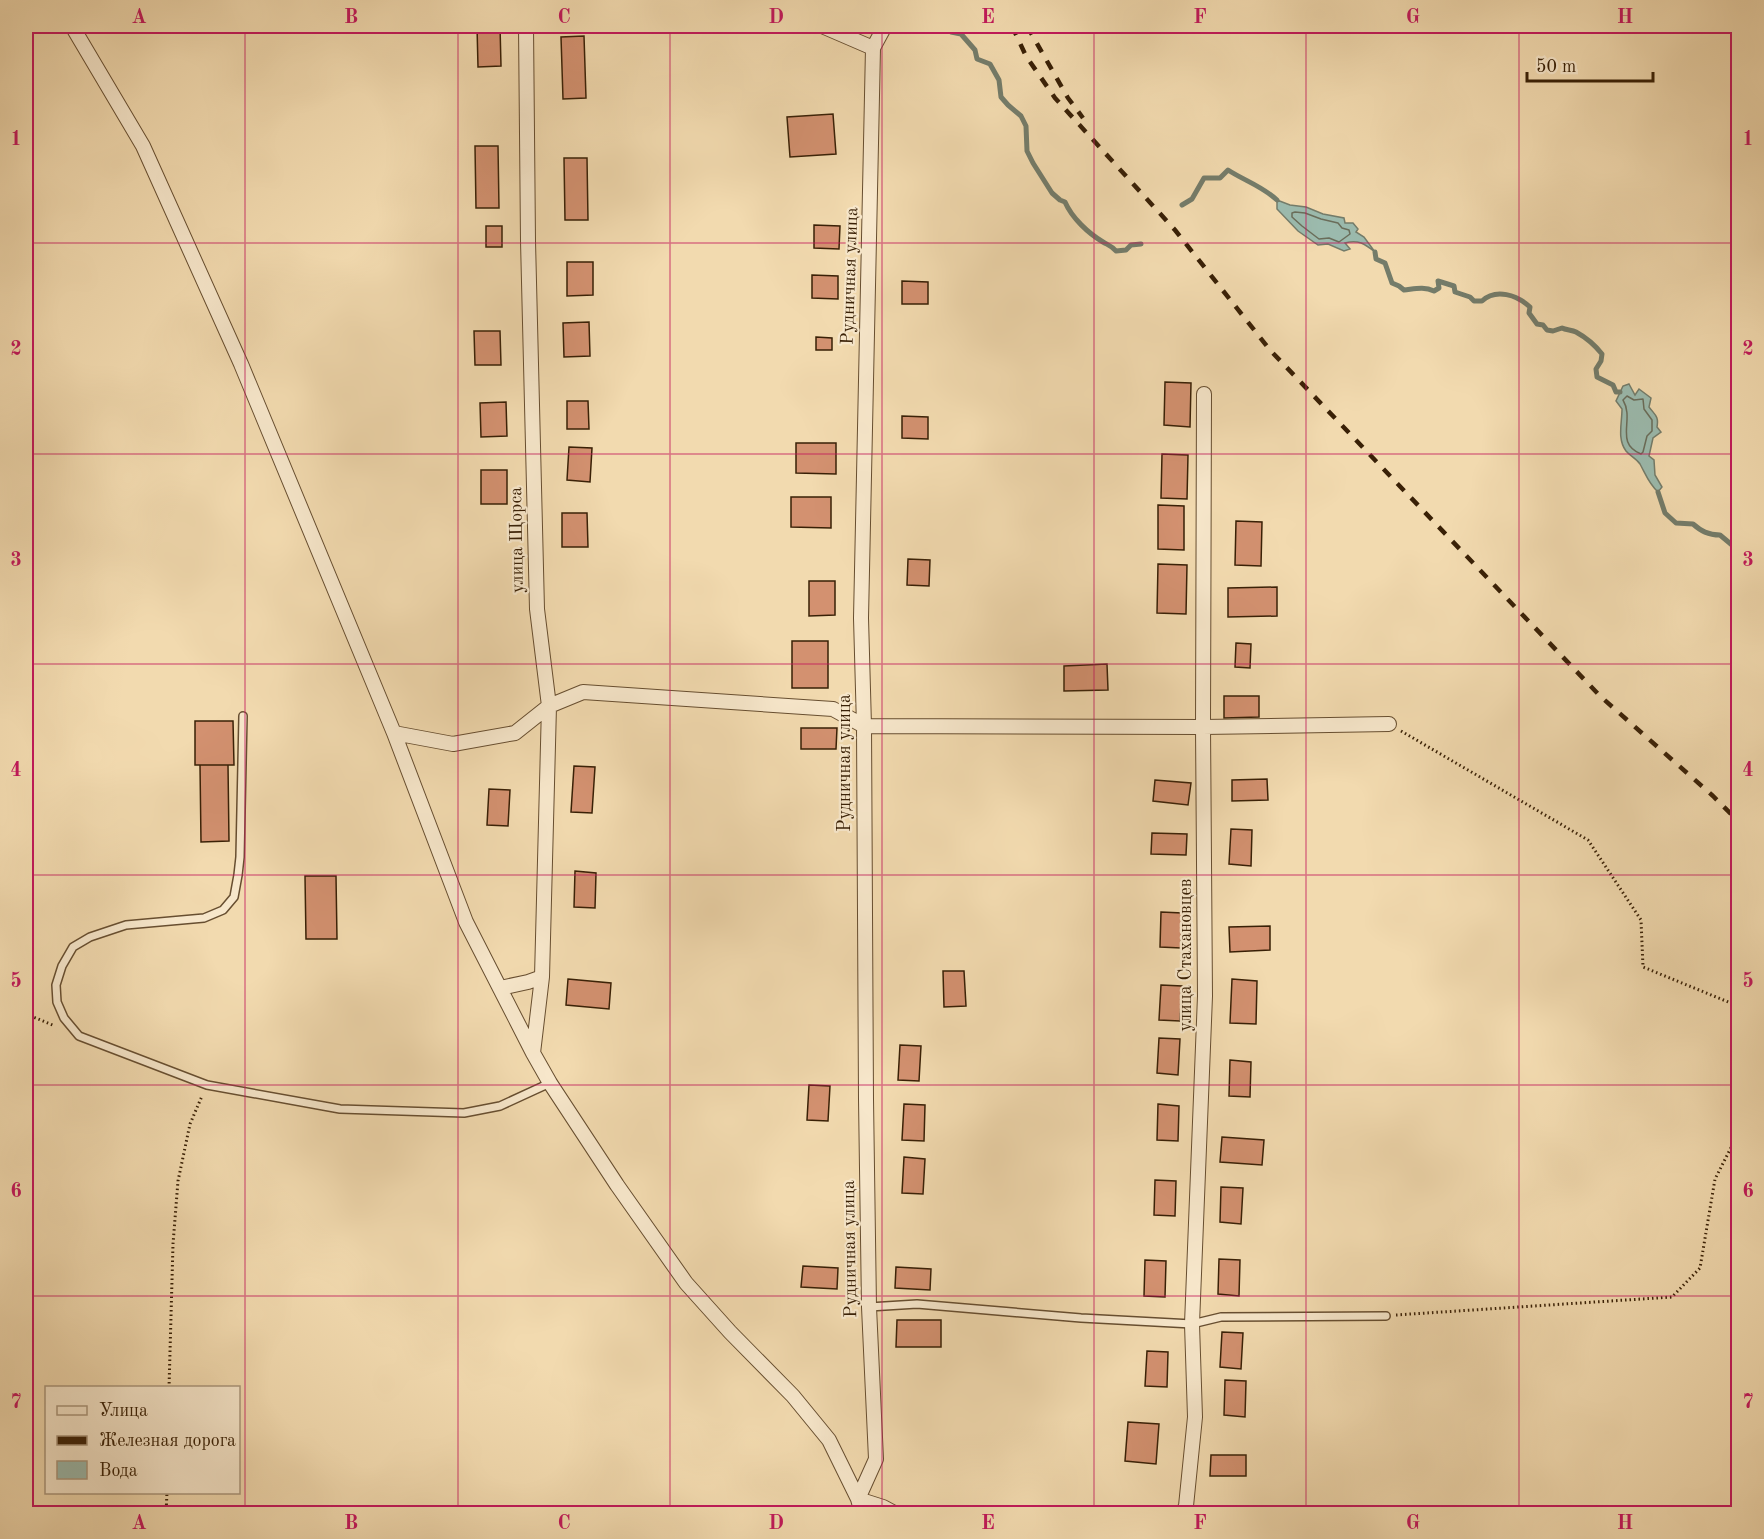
<svg xmlns="http://www.w3.org/2000/svg" width="1764" height="1539" font-family="'Old Standard TT',serif">
	<style>
		.water { fill: #9bbaad; stroke: #747c6a; stroke-width: 1.5 }
		.lines { fill: none; stroke-linecap: round; stroke-linejoin: round }
		.shore { stroke: #6a6d5a; stroke-width: 1.5 }
		.stream { stroke: #747c6a; stroke-width: 5 }
		.building { fill: #d39170; stroke: #392006; stroke-width: 1.5 }
		.lane-casing { stroke: #674e30; stroke-width: 10 }
		.street-casing { stroke: #674e30; stroke-width: 16 }
		.path { stroke: #392006; stroke-width: 3; stroke-dasharray: 1.5 3; stroke-linecap: butt }
		.lane { stroke: #f7e7cb; stroke-width: 7 }
		.street { stroke: #f7e7cb; stroke-width: 14 }
		.rail { stroke: #392006; stroke-width: 4.5; stroke-dasharray: 10 10; stroke-linecap: butt }
		.grid { fill: none; stroke: #c2185b; stroke-width: 1.5; stroke-opacity: 0.55 }
		.labels { text-anchor: middle; dominant-baseline: central; stroke-width: 4.5; stroke-linejoin: round; paint-order: stroke }
		.street-label { font-size: 18px; fill: #392006; stroke: #f7e7cb }
		.neatline { fill: none; stroke: #c2185b; stroke-width: 2 }
		.grid-label { font-size: 20px; text-anchor: middle; font-weight: bold; fill: #c2185b }
	</style>
	<rect width="100%" height="100%" fill="#f2daaf"/>
	<filter id="stains"><feTurbulence type="fractalNoise" baseFrequency=".00333" numOctaves="4"/><feColorMatrix values="0 0 0 0 .2 0 0 0 0 .09 0 0 0 0 .02 0 0 0 .5 -.17"/></filter>
	<radialGradient id="worn" r=".72"><stop offset=".6" stop-color="#630" stop-opacity="0"/><stop offset="1" stop-color="#630" stop-opacity=".3"/></radialGradient>
	<!-- water -->
	<path class="water" d="M1277,200L1290,205L1306,207L1323,214L1344,218L1345,223H1353L1358,229L1356,232L1364,237L1375,252C1365,244 1358,239 1345,243L1350,249L1344,251L1328,244L1318,245L1298,231L1277,209Z
		M1629,384L1635,395L1639,389L1651,398L1649,407C1655,415 1659,416 1657,427L1661,432L1653,438L1649,456L1654,460L1655,475L1662,487L1658,492C1649,484 1646,475 1640,464C1636,458 1630,456 1626,451C1617,439 1622,423 1622,409L1616,401L1623,386Z"/>
	<g class="lines">
		<!-- shore -->
		<path class="shore" d="M1295,212L1305,213L1321,219L1338,223L1342,228L1349,230L1350,234L1339,242L1329,238L1319,239L1302,226L1292,217V213Z
			M1627,396L1634,400L1643,399L1644,409L1652,420V431L1647,436L1643,452L1641,454C1614,443 1635,420 1623,400Z"/>
		<!-- stream -->
		<path class="stream" d="M949,26L948,27L951,32L961,34L975,50L977,59L990,64L999,80L1001,97L1008,105L1021,116L1026,126L1027,151L1033,163L1052,193L1060,200L1065,202C1072,218 1088,233 1103,242C1108,245 1112,246 1116,251L1126,250L1131,245L1141,244
			M1182,205L1192,199L1204,178H1220L1228,170C1245,181 1262,186 1277,200
			M1375,252L1376,259L1385,263L1392,283L1399,286L1404,290C1414,289 1424,286 1434,291L1439,288L1438,281L1454,286L1455,292L1470,297L1474,301H1482C1496,288 1517,295 1530,307L1529,313L1537,324L1543,325L1547,330L1553,331L1562,328C1566,330 1572,330 1576,332C1587,338 1594,344 1602,354L1601,361L1596,369L1597,377L1613,385L1616,392H1620
			M1658,492L1665,513L1676,523L1693,524C1701,531 1708,535 1720,535L1732,545L1738,546"/>
	</g>
	<!-- building -->
	<path class="building" d="M477,26H500L501,66L478,67Z
		M584,36L586,98L563,99L561,37Z
		M833,114L836,154L790,157L787,117Z
		M475,146H498L499,208H476Z
		M564,158H587L588,220H565Z
		M814,225L840,226L839,249L814,248Z
		M486,226H502V247H486Z
		M567,262H593V295L567,296Z
		M812,275L838,276V299L812,298Z
		M902,281L928,282V304H902Z
		M589,322L590,356L564,357L563,323Z
		M474,331H500L501,365H475Z
		M816,337L832,338V350H816Z
		M1165,382L1191,383L1190,427L1164,425Z
		M567,401H588L589,429H567Z
		M506,402L507,436L481,437L480,403Z
		M902,416L928,417V439L902,438Z
		M796,443H836V474L796,473Z
		M569,447L592,448L590,482L567,480Z
		M1162,454L1188,455L1187,499L1161,498Z
		M481,470H507V504H481Z
		M791,497H831V528L791,527Z
		M1158,505L1184,506V550L1158,549Z
		M562,513H587L588,547H562Z
		M1236,521L1262,522L1261,566L1235,565Z
		M908,559L930,560L929,586L907,585Z
		M1158,564L1187,565L1186,614L1157,613Z
		M809,581H835V615L809,616Z
		M1277,587V616L1228,617V588Z
		M792,641H828V688H792Z
		M1236,643L1251,644L1250,668L1235,667Z
		M1107,664L1108,690L1064,691V666Z
		M1224,696H1259V717L1224,718Z
		M195,721H233L234,765H195Z
		M801,728H837L836,749H801Z
		M200,765H228L229,841L201,842Z
		M574,766L595,767L592,813L571,812Z
		M1267,779L1268,800L1232,801V780Z
		M1155,780L1191,783L1188,805L1153,801Z
		M489,789L510,790L508,826L487,825Z
		M1231,829L1252,830L1251,866L1229,864Z
		M1152,833L1187,834L1186,855L1151,854Z
		M575,871L596,873L595,908L574,907Z
		M305,876H336L337,939H306Z
		M1161,912L1182,913L1181,948L1160,947Z
		M1270,926V950L1230,952L1229,927Z
		M943,971H964L966,1006L944,1007Z
		M568,979L611,983L609,1009L566,1005Z
		M1232,979L1257,981L1256,1024L1230,1023Z
		M1161,985L1182,986L1180,1021L1159,1020Z
		M1159,1038L1180,1039L1178,1075L1157,1073Z
		M900,1045L921,1046L919,1081L898,1080Z
		M1230,1060L1251,1062L1250,1097L1229,1096Z
		M809,1085L830,1086L828,1121L807,1120Z
		M904,1104L925,1105L924,1141L902,1140Z
		M1158,1104L1179,1106L1178,1141L1157,1140Z
		M1222,1137L1264,1140L1262,1165L1220,1162Z
		M904,1157L925,1159L923,1194L902,1193Z
		M1155,1180L1176,1181L1175,1216L1154,1215Z
		M1221,1187L1243,1188L1241,1224L1220,1222Z
		M1219,1259L1240,1260L1239,1296L1218,1294Z
		M1145,1260L1166,1261L1165,1297L1144,1296Z
		M803,1266L838,1268L837,1289L801,1287Z
		M896,1267L931,1269L930,1290L895,1288Z
		M897,1320H941V1347H896Z
		M1222,1332L1243,1333L1241,1369L1220,1367Z
		M1147,1351L1168,1352L1167,1387L1145,1386Z
		M1225,1380L1246,1381L1245,1417L1224,1415Z
		M1128,1422L1159,1424L1156,1464L1125,1461Z
		M1211,1455H1246V1476H1210Z"/>
	<g class="lines">
		<defs>
			<path id="lane" d="M243,716L240,857L238,875L234,897L223,910L204,918L126,925L90,937L73,947L62,966L56,985L57,1002L64,1018L79,1036L207,1085L340,1109L464,1113L500,1106L550,1083
				M869,1307L917,1304L1081,1318L1192,1324L1221,1317L1386,1316"/>
			<path id="street" d="M72,26L143,146L241,364L394,733L466,922L533,1053L550,1083L617,1185L686,1283L730,1332L793,1396L829,1440L858,1499L862,1514
				M526,26L528,241L537,609L549,706L542,977L533,1053
				M822,26L873,48
				M885,26L873,48L861,618L864,726L866,1099L869,1307L876,1459L858,1499L883,1507L896,1514
				M394,733L453,744L515,733L549,706L583,692L833,709L864,726L1203,727L1389,724
				M500,988L528,982L542,977
				M1182,1514L1186,1506L1195,1417L1192,1324L1205,996L1203,727L1204,394"/>
		</defs>
		<!-- lane casing -->
		<use href="#lane" class="lane-casing"/>
		<!-- street casing -->
		<use href="#street" class="street-casing"/>
		<!-- path -->
		<path class="path" d="M1401,731L1588,840L1641,920L1643,967L1738,1006
			M26,1014L55,1026
			M1396,1315L1672,1297L1700,1268L1715,1179L1738,1134
			M169,1388L173,1244L178,1181L190,1124L202,1096
			M166,1514L167,1492"/>
		<!-- lane -->
		<use href="#lane" class="lane"/>
		<!-- street -->
		<use href="#street" class="street"/>
		<!-- rail -->
		<path class="rail" d="M1012,26L1026,56L1055,98L1175,230L1270,350L1600,696L1713,796L1738,821
			M1027,26L1068,98L1083,118"/>
	</g>
	<!-- grid -->
	<path class="grid" d="M245,26V1514M458,26V1514M670,26V1514M882,26V1514M1094,26V1514M1306,26V1514M1519,26V1514M26,243H1738M26,454H1738M26,664H1738M26,875H1738M26,1085H1738M26,1296H1738"/>
	<g class="labels">
		<!-- street labels -->
		<g class="street-label">
			<text transform="translate(850 276) rotate(-88)">Рудничная улица</text>
			<text transform="translate(517 540) rotate(-91)">улица Щорса</text>
			<text transform="translate(845 763) rotate(-90)">Рудничная улица</text>
			<text transform="translate(1186 955) rotate(-90)">улица Стахановцев</text>
			<text transform="translate(850 1249) rotate(-91)">Рудничная улица</text>
		</g>
	</g>
	<!-- margin -->
	<rect width="1764" height="1539" fill="none" stroke="#f2daaf" stroke-width="66"/>
	<!-- legend -->
	<rect x="45" y="1386" width="195" height="108" fill="#f7e7cb" stroke="#ab977c" stroke-width="1.5"/>
	<rect x="57" y="1406" width="30" height="9" fill="#f7e7cb" stroke="#ab977c" stroke-width="1.5"/>
	<text x="99" y="1416" font-size="18" fill="#392006">Улица</text>
	<rect x="57" y="1436" width="30" height="9" fill="#392006" stroke="#ab977c" stroke-width="1.5"/>
	<text x="99" y="1446" font-size="18" fill="#392006">Железная дорога</text>
	<rect x="57" y="1461" width="30" height="18" fill="#9bbaad" stroke="#ab977c" stroke-width="1.5"/>
	<text x="99" y="1476" font-size="18" fill="#392006">Вода</text>
	<!-- scale -->
	<path d="M1527 72v9h126v-9" fill="none" stroke="#392006" stroke-width="3"/>
	<text x="1536" y="72" font-size="18" fill="#392006" stroke="#f7e7cb" stroke-width="4.5" paint-order="stroke">50 m</text>
	<rect x="33" y="33" width="1698" height="1473" class="neatline"/>
	<g class="grid-label">
		<text x="139" y="23">A</text>
		<text x="351" y="23">B</text>
		<text x="564" y="23">C</text>
		<text x="776" y="23">D</text>
		<text x="988" y="23">E</text>
		<text x="1200" y="23">F</text>
		<text x="1413" y="23">G</text>
		<text x="1625" y="23">H</text>
		<text x="16" y="145">1</text>
		<text x="1748" y="145">1</text>
		<text x="16" y="355">2</text>
		<text x="1748" y="355">2</text>
		<text x="16" y="566">3</text>
		<text x="1748" y="566">3</text>
		<text x="16" y="776">4</text>
		<text x="1748" y="776">4</text>
		<text x="16" y="987">5</text>
		<text x="1748" y="987">5</text>
		<text x="16" y="1197">6</text>
		<text x="1748" y="1197">6</text>
		<text x="16" y="1408">7</text>
		<text x="1748" y="1408">7</text>
		<text x="139" y="1529">A</text>
		<text x="351" y="1529">B</text>
		<text x="564" y="1529">C</text>
		<text x="776" y="1529">D</text>
		<text x="988" y="1529">E</text>
		<text x="1200" y="1529">F</text>
		<text x="1413" y="1529">G</text>
		<text x="1625" y="1529">H</text>
	</g>
	<rect width="100%" height="100%" filter="url(#stains)"/>
	<rect width="100%" height="100%" fill="url(#worn)"/>
</svg>
